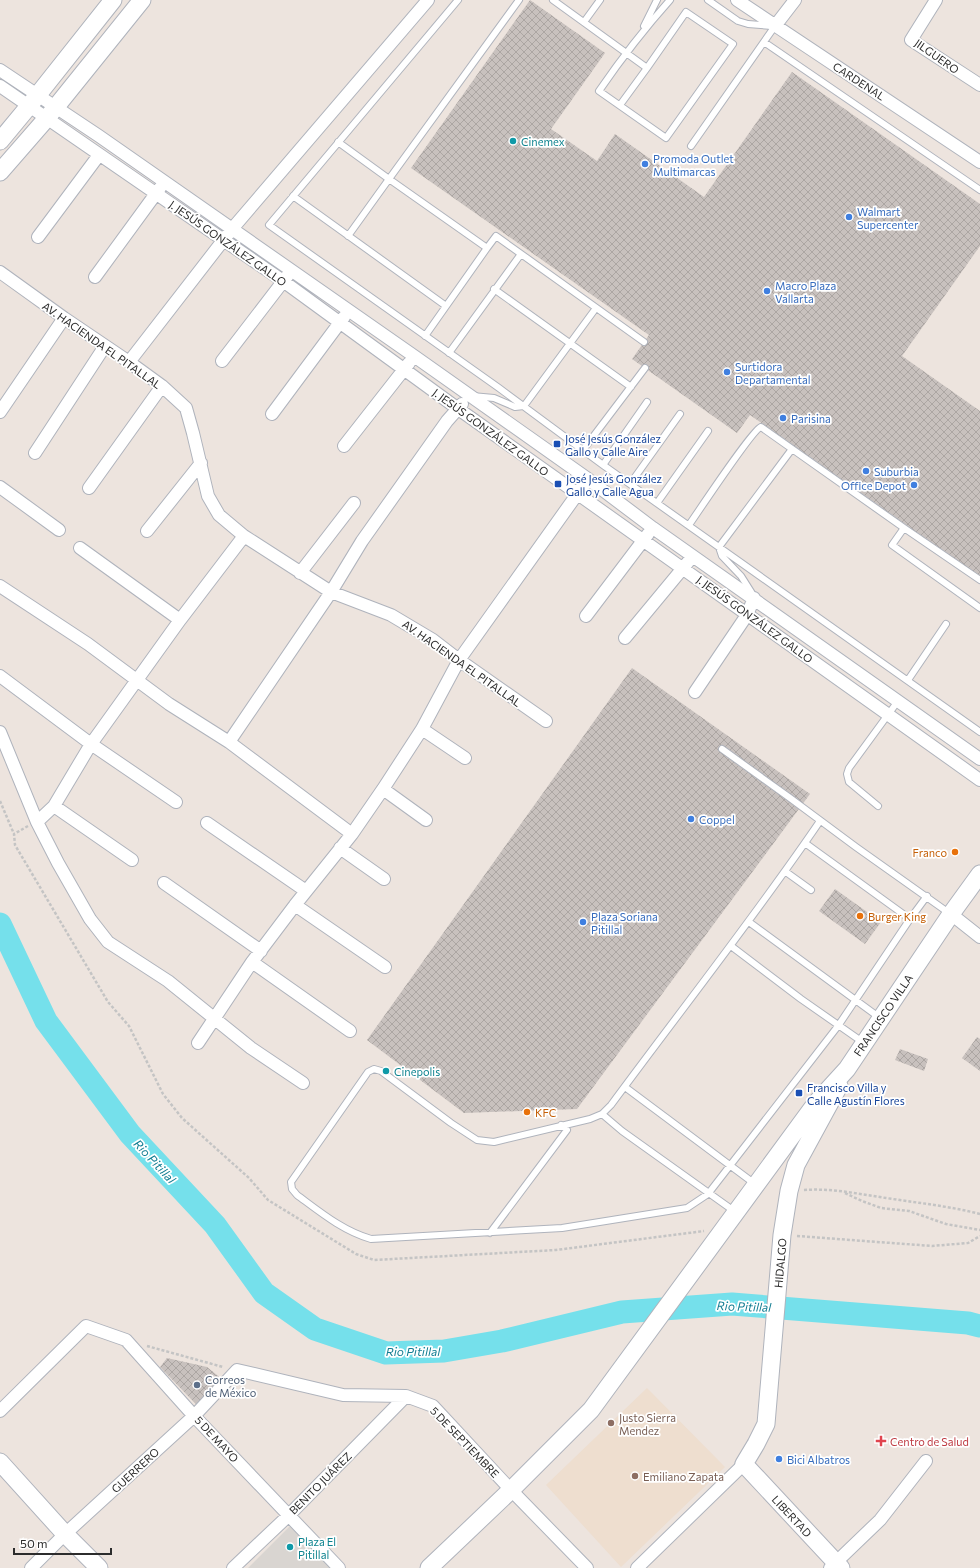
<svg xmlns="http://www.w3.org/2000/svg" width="980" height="1568" font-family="Commissioner,sans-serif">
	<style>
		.education { fill: #eedecf }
		.plaza { fill: #d9d5d1 }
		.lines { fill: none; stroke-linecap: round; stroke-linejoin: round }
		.river { stroke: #75e0eb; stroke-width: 23 }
		.building { fill: url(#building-cross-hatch) }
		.lane-casing { stroke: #afb3bc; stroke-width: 8 }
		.street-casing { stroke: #afb3bc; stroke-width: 14 }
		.secondary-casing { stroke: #afb3bc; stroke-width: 19 }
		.path { stroke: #c4c4c4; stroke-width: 2.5; stroke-dasharray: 3 2; stroke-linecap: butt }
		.lane { stroke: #fff; stroke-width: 6 }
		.street { stroke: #fff; stroke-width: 12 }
		.secondary { stroke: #fff; stroke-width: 17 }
		.culture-dot { fill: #0f9aa8; stroke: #fff; stroke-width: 1.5 }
		.shop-dot { fill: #3f7fe0; stroke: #fff; stroke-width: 1.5 }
		.transit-dot { fill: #1a4fb4; stroke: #fff; stroke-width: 1.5 }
		.food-dot { fill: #e8710a; stroke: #fff; stroke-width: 1.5 }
		.service-dot { fill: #5c6f8a; stroke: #fff; stroke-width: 1.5 }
		.education-dot { fill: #8d6e63; stroke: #fff; stroke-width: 1.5 }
		.health-dot { fill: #e0444e; stroke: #fff; stroke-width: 1.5 }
		.labels { text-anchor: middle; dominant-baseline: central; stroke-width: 3.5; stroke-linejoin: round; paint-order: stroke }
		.street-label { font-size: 11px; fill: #2c2c2c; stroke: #fff }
		.culture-label { font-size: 11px; fill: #0d838f; stroke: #fff; text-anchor: start }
		.shop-label { font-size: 11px; fill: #366cbe; stroke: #fff; text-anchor: start }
		.transit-label { font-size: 11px; fill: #164399; stroke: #fff; text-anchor: start }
		.food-label { font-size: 11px; fill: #c56008; stroke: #fff; text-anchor: start }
		.service-label { font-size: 11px; fill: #4e5e75; stroke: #fff; text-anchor: start }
		.education-label { font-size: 11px; fill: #785e54; stroke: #fff; text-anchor: start }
		.health-label { font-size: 11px; fill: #be3a42; stroke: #fff; text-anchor: start }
		.water-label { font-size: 12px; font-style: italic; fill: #127d92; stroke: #fff }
	</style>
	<defs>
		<pattern id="building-cross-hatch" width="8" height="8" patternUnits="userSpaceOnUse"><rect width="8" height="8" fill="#c8c1be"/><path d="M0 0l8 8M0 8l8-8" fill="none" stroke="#aca6a3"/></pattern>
	</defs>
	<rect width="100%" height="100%" fill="#ede4de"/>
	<!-- education -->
	<path class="education" d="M647,1388L725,1467L621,1567L546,1485Z"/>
	<!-- plaza -->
	<path class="plaza" d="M290,1526L332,1568H248Z"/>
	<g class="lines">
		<!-- river -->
		<path class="river" d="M0,924L46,1021L130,1134L215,1225L264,1293L315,1329L386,1353L444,1351L502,1341L622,1312L732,1304L968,1323L980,1326"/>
	</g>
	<!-- building -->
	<path class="building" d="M530,0L605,53L551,129L597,161L615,134L704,197L792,72L980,204V246L902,356L980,411V577L750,415L737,433L632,359L649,335L411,168Z
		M632,668L810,794L577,1109L464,1113L367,1040Z
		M835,889L881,922L865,944L819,911Z
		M977,1037L980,1039V1071L962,1058Z
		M900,1049L928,1059L924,1071L895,1060Z
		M167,1358L207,1367L222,1379L196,1404L160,1367Z"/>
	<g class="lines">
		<defs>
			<path id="lane" d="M458,0L269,225L499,388L603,465L980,732
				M519,0L389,179L487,248L496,236L644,342
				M553,0L647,68L686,12L733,44L666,138L599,91C621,59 644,29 670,0
				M708,0L738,21L748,24L772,26
				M584,22L600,0
				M644,26L657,0
				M764,42L980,190
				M620,105L647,68
				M338,142L389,179L348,236
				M691,146L775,26
				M293,196L446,306
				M494,289L631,387
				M425,336L487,248
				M449,353L521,254
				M472,396L494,398L515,407L524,406L596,308
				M583,450L645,368
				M603,465L647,402
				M630,484L680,414
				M657,503L708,431
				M689,525C698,512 753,429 761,427L904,528L892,545L980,608
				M904,528L980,580
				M753,595L741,576L722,556L719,547L792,449
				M908,680L946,624
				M722,749L790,798L856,847L949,913
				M878,806L849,782L847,774L849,768L898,701
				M805,843L910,919L838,1026L708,1194L687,1208L562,1228L371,1239C343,1231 320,1212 297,1195L292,1189L291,1182L368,1072L374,1069L381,1071L451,1123L477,1140L494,1142L590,1119L602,1114L611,1105C681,1010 754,918 820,821
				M786,872L811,890
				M910,919L927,896
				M749,922L880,1018
				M731,946L801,999L864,1043
				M625,1087L755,1184
				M602,1114L622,1131L734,1211
				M490,1233L567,1130L561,1125"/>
			<path id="street" d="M737,0L980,162
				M936,0L911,40L980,85
				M775,26L795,0
				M0,70L99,136L414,356L588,479L653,528L980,759
				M0,86L283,281L457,408L980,780
				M38,237L99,155
				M0,272L64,318L129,362L162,386L186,408L193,433L208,496L219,515L244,536L331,592L391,615L433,640L459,660L546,721
				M95,277L160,188
				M222,361L288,275
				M129,362L232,229L428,0
				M0,412L64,318
				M272,414L344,317
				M344,446L409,363
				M35,453L105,346
				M0,487L59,530
				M89,488L162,386
				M147,531L201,463
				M80,548L180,620
				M300,573L354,503
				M0,586L88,644L169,704L229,742L352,834
				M586,616L648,534
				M625,638L688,562
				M0,676L91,744L176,802
				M695,692L747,615L754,598
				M422,729L465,758
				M0,732L37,822L58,863L90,919L108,942L168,981L251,1048L303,1083
				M229,742L331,592L362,541L447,421L462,404
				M383,789L426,820
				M54,806L132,860
				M37,822L54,806L91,744L180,620L244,536
				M207,823L306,891
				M340,848L384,879
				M164,883L261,951
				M295,905L385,967
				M951,914L980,937
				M252,962L350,1031
				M198,1043L252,962L295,905L352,834L383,789L422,729L459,660L588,479
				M0,1411L86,1326L126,1340L194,1416L339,1568
				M31,1568L65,1534L194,1416L237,1370L343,1395L406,1396L433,1406L511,1490L587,1568
				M233,1568L288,1516L406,1396
				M637,1568L744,1464
				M830,1568L880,1520L926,1461"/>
			<path id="secondary" d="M0,141L29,106L113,0
				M0,172L47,118L142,0
				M839,1086L796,1165L789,1191L782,1235L766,1424L756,1444L744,1464L841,1568
				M0,1462L65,1534L99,1568
				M429,1568L511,1490L591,1410L816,1103L847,1069L951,914L980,874"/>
		</defs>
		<!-- lane casing -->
		<use href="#lane" class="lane-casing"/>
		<!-- street casing -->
		<use href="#street" class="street-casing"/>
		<!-- secondary casing -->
		<use href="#secondary" class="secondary-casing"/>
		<!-- path -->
		<path class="path" d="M0,801L14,834
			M28,826L14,834L15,845L108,1002L129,1026L163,1094L182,1118L249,1178L268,1200L356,1254L374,1260L556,1250L704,1231
			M804,1190C832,1188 859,1194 886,1198C918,1203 949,1206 980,1214
			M845,1193L862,1201L881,1208L909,1211L946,1224L980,1230
			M797,1236L932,1246L968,1243L980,1236
			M147,1346L223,1367"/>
		<!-- lane -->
		<use href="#lane" class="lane"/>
		<!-- street -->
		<use href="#street" class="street"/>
		<!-- secondary -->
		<use href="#secondary" class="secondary"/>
	</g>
	<!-- markers -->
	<g class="culture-dot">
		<circle cx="513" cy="141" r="4"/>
		<circle cx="386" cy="1071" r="4"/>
		<circle cx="290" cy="1547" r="4"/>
	</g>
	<g class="shop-dot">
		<circle cx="645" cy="164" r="4"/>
		<circle cx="849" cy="217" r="4"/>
		<circle cx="767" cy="291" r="4"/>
		<circle cx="727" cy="372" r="4"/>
		<circle cx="783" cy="418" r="4"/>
		<circle cx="866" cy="471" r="4"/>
		<circle cx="914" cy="485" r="4"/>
		<circle cx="691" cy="819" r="4"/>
		<circle cx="583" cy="922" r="4"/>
		<circle cx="779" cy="1459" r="4"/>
	</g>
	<g class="transit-dot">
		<rect x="553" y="440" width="8" height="8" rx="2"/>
		<rect x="554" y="480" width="8" height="8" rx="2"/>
		<rect x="795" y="1089" width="8" height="8" rx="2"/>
	</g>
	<g class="food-dot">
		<circle cx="955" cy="852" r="4"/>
		<circle cx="860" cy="916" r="4"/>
		<circle cx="527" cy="1112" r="4"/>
	</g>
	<circle class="service-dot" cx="197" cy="1385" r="4"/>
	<g class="education-dot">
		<circle cx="611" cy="1423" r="4"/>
		<circle cx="635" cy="1476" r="4"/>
	</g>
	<path class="health-dot" d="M879 1435h4v4h4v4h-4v4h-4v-4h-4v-4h4z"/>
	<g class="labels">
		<!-- street labels -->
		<g class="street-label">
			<text transform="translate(937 56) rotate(35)">JILGUERO</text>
			<text transform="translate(859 81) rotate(33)">CARDENAL</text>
			<text transform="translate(228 243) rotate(35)">J. JESÚS GONZÁLEZ GALLO</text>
			<text transform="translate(102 345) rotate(35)">AV. HACIENDA EL PITALLAL</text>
			<text transform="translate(491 432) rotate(36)">J. JESÚS GONZÁLEZ GALLO</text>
			<text transform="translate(755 619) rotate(36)">J. JESÚS GONZÁLEZ GALLO</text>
			<text transform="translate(462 663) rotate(35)">AV. HACIENDA EL PITALLAL</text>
			<text transform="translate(883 1015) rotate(-56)">FRANCISCO VILLA</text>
			<text transform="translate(780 1263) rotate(-85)">HIDALGO</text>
			<text transform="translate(217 1439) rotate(47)">5 DE MAYO</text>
			<text transform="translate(465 1442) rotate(46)">5 DE SEPTIEMBRE</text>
			<text transform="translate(135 1470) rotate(-43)">GUERRERO</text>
			<text transform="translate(320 1483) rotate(-45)">BENITO JUÁREZ</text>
			<text transform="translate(792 1516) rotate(47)">LIBERTAD</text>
		</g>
		<!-- culture labels -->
		<g class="culture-label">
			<text x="521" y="141">Cinemex</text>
			<text x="394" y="1071">Cinepolis</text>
			<text x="298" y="1541">Plaza El<tspan x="298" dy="13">Pitillal</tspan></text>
		</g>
		<!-- shop labels -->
		<g class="shop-label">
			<text x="653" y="158">Promoda Outlet<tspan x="653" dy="13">Multimarcas</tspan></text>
			<text x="857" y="211">Walmart<tspan x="857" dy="13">Supercenter</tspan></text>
			<text x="775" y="285">Macro Plaza<tspan x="775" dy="13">Vallarta</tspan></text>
			<text x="735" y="366">Surtidora<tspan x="735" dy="13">Departamental</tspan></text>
			<text x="791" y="418">Parisina</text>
			<text x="874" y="471">Suburbia</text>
			<text x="906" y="485" text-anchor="end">Office Depot</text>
			<text x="699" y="819">Coppel</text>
			<text x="591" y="916">Plaza Soriana<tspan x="591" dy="13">Pitillal</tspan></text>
			<text x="787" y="1459">Bici Albatros</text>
		</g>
		<!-- transit labels -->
		<g class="transit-label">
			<text x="565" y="438">José Jesús González<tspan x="565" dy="13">Gallo y Calle Aire</tspan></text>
			<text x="566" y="478">José Jesús González<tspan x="566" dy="13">Gallo y Calle Agua</tspan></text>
			<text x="807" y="1087">Francisco Villa y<tspan x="807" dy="13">Calle Agustín Flores</tspan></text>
		</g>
		<!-- food labels -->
		<g class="food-label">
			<text x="947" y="852" text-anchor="end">Franco</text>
			<text x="868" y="916">Burger King</text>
			<text x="535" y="1112">KFC</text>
		</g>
		<!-- service labels -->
		<g class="service-label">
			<text x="205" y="1379">Correos<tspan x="205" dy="13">de México</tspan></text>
		</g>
		<!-- education labels -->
		<g class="education-label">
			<text x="619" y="1417">Justo Sierra<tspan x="619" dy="13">Mendez</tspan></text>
			<text x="643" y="1476">Emiliano Zapata</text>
		</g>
		<!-- health labels -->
		<g class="health-label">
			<text x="890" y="1441">Centro de Salud</text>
		</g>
		<!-- water labels -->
		<g class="water-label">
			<text transform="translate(155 1161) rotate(47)">Rio Pitillal</text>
			<text transform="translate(744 1306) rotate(2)">Rio Pitillal</text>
			<text x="413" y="1351">Rio Pitillal</text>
		</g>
	</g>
	<!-- scale -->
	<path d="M14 1548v6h97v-6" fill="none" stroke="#2c2c2c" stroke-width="2"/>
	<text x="20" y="1548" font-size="12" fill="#2c2c2c" stroke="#ffffff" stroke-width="3" paint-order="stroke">50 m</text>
</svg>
